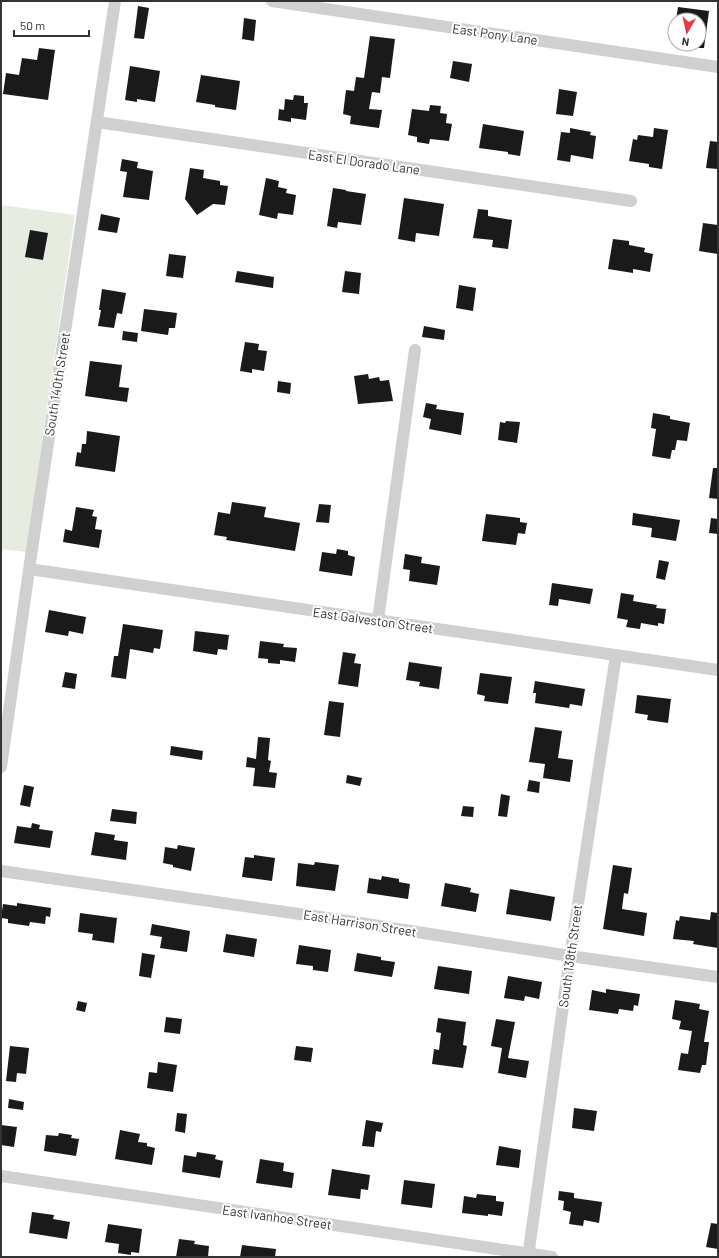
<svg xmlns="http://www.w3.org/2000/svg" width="719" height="1258" font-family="Barlow,sans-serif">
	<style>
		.green { fill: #e6ecdf }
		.building { fill: #1a1a1a }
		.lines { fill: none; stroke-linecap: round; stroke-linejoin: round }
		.minor { stroke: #d0d0d0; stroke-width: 12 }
		.labels { text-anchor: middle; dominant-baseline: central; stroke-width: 4; stroke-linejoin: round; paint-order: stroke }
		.street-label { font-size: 13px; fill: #333; stroke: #fff }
	</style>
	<rect width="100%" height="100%" fill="#fff"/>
	<!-- green -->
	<path class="green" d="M1,205L75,215L26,552L1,549Z"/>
	<!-- building -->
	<path class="building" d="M138,6L149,8L144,39L134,38Z
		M678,7L709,11L704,48H699V20H676Z
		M244,18L256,20L254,41L242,39Z
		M370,36L395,39L390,78L382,77L380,93L372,92L369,109L382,110L379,128L350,124L351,116L343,114L346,90L354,91L356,77L364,78Z
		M39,48L55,50L48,100L3,94L6,73L19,75L22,58L37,60Z
		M453,61L472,64L469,82L450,78Z
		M130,66L160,71L155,102L137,99V102L125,100Z
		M201,75L240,81L236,110L215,107V105L196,102Z
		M559,89L577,92L573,116L556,114Z
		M294,95L304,96V103H308L306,120L291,118V122L278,120L279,109L284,110L285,99L293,100Z
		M430,105L441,106L440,113L447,114L446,123L452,124L449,141L430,139L429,144L417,142V137L408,135L412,109L429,111Z
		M483,124L524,131L520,156L508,154V152L479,148Z
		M570,128L591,132L590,135L596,136L593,159L571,155L570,162L557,160L561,132L570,133Z
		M654,128L668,130L662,169L649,167V164L629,161L633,139L637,140L638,135L653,137Z
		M710,141L718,142V169L706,168Z
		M122,159L138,162L137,168L153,171L149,200L123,197L127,172L120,171Z
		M190,168L204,170L203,178L220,181V185L228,186L225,205L213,204L197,215L185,199Z
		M266,178L279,181L278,187L287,189L286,193L296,195L293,215L278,213L277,219L259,215Z
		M333,188L346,190V191L366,194L361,225L338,222L337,228L327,226Z
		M404,198L444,204L439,236L416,233L415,242L398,239Z
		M478,209L488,210V216L512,220L508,249L492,247L493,240L473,238Z
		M101,214L120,218L117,233L98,230Z
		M703,223L718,225V254L699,251Z
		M30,230L48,233L43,260L25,257Z
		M613,239L629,241V245L645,248L644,252L653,254L650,272L633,269V273L608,269Z
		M169,254L186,256L183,278L166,276Z
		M237,271L274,277L273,288L235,282Z
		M345,271L361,273L359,294L342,292Z
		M459,285L476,288L473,311L456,308Z
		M102,289L126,293L122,314L117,313L114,328L98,326L101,310H99Z
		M144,309L177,313L175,328H169L168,335L141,331Z
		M424,326L445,330L444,340L422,337Z
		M123,331L138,333L137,342L122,340Z
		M245,342L259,344L258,350L267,351L264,371L252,369V373L240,371Z
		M90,361L122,365L119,387L129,388L127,402L85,396Z
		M368,374L369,379L379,377L380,381L389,380L393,401L358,404L354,376Z
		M278,381L291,383L290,394L277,392Z
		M426,403L437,405L436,409L464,413L461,435L429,429L431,419L423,417Z
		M653,413L670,416V419L690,423L687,441L677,440L675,450H672L670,459L652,456L656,429L651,428Z
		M506,421L520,422L517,443L498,440L500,422L505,423Z
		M87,431L120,436L115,472L75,466L77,452L81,453L82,444H86Z
		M713,468H718V499L709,498Z
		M232,502L266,507L264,517L300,523L295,551L226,540L227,537L214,535L218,512L230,514Z
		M319,504L331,505L329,523L316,522Z
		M76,507L94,510L92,516L97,517L95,529L102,530L99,548L63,542L65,529L72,531Z
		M633,513L680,520L676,541L651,537L652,528L632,525Z
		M486,514L520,518V522L527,523L525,534L518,533L516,545L482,541Z
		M711,518L718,519V534L709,533Z
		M337,549L348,551V555L355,557L352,576L319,571L322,552L336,554Z
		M405,554L422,557L421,563L440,566L437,585L409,581L410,570L403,569Z
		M659,560L669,562L665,580L656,578Z
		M552,583L593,589L590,604L559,599L558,606L549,605Z
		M621,593L634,595L633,601L657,605L656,608L666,609L664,624L658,623V626L641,623L640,629L626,627L628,620L617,618Z
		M49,610L86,617L83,634L69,631L68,636L45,632Z
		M123,624L163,630L160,649L154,648L153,653L130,649L126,679L111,677L114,656H118Z
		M195,631L229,635L227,650L218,649L217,655L193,651Z
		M260,641L284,644L283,647L297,648L295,662L280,660V664L268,663V659L258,658Z
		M343,652L356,654L354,663L361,664L358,687L338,684Z
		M409,662L442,667L439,689L419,686L420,682L406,680Z
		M65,672L77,674L75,689L62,687Z
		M480,673L512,677L508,704L484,701L485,696L477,694Z
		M535,681L585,689L582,706L570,704L569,708L535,703L536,693H533Z
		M637,695L671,699L668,723L647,720L648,715L635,713Z
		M329,701L344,703L340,737L324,735Z
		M535,727L562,731L558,758L573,760L570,782L543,778L545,764L529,762Z
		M258,737L270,738L268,760L271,761L269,772L277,773L275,788L253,786L255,768L246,767L247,757L256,759Z
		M171,746L203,751L202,760L170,755Z
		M347,775L362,778L360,786L346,783Z
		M529,780L540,782L539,793L527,791Z
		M24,785L34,787L30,807L20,805Z
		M501,794L510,796L507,817L498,816Z
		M463,806L474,807L473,817L461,816Z
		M112,809L137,812L136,824L110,821Z
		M32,823L40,825L39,829L53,831L50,848L14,843L17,826L31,828Z
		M95,832L115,835L114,840L128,842L126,860L91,855Z
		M178,845L195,848L191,871L173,867V865L163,863L165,847L177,849Z
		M254,855L275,858L272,881L242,877L245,857L254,858Z
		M315,862L339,865L335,891L296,886L298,863L314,865Z
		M613,865L632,868L628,894L624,893L622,909L647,913L644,936L603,929Z
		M382,876L399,879V882L410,884L408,899L367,893L369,878L381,880Z
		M445,883L471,888L470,892L479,894L476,912L441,906Z
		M510,889L555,897L551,921L506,914Z
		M17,903L51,908L50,917L46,916L45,924L30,922L29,926L8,923V919L1,918L3,904L17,906Z
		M711,912L718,913V948L693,944L694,941L673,939L676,920L679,921L680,916L710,920Z
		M80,913L117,918L114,943L92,940L93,934L78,932Z
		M152,924L190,931L187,952L160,948L162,937L150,935Z
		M226,934L257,939L254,957L223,952Z
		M299,945L331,950L328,972L313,970V966L296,964Z
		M142,953L155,955L151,978L139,976Z
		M357,953L381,957V960L395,962L392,977L354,971Z
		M438,966L472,971L469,994L434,989Z
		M508,976L542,982L539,999L525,996L524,1001L504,998Z
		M606,989L640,994L638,1006L634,1005L633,1011L619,1009L618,1014L589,1010L592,990L606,993Z
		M675,1000L700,1004L699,1009L709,1011L704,1042H709L706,1065H702L700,1073L678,1070L681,1053L688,1054L692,1031L679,1029L681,1021L672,1019Z
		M78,1001L87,1003L85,1012L76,1010Z
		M166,1017L182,1019L180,1034L164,1032Z
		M438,1018L466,1022L463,1045L467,1046L463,1068L432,1064L434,1049L439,1050L441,1033L436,1032Z
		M496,1019L515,1022L508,1058L529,1061L526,1078L498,1073L502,1048L491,1046Z
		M10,1046L29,1048L26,1074L17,1073L16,1082L6,1081Z
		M296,1046L313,1048L311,1062L294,1060Z
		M158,1062L177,1065L173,1092L147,1088L149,1072L157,1073Z
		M9,1099L24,1102L23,1110L8,1108Z
		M574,1108L597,1111L594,1131L572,1128Z
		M177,1113L187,1114L185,1133L175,1131Z
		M366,1120L383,1123L381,1132L376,1131L374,1147L362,1146Z
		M1,1125L17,1127L14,1147L1,1145Z
		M120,1130L140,1134L138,1142L147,1143V1146L155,1148L152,1165L115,1159Z
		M59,1133L72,1135L71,1138L79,1139L76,1156L44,1151L46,1135L58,1136Z
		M499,1146L521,1150L519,1168L496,1165Z
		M197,1152L216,1155L215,1159L223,1161L220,1178L182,1172L184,1155L196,1157Z
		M260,1159L284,1163L283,1171L294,1173L292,1188L256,1183Z
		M332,1169L370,1175L368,1190L361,1189L360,1199L328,1195Z
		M404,1180L435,1184L432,1208L401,1204Z
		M559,1191L574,1193V1198L602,1202L599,1223L584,1220L583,1226L569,1224L571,1212L563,1210L564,1201L558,1200Z
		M477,1194L496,1196V1201L504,1202L502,1216L488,1214V1216L462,1213L464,1196L476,1198Z
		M32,1212L54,1215L53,1219L70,1222L67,1239L29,1233Z
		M711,1223L718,1224V1249L706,1247Z
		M108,1224L142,1229L139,1253L131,1252V1255L118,1253L119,1244L105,1242Z
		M179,1239L195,1241L194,1244L209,1246L208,1257H176Z
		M242,1245L276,1249L275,1257H240Z"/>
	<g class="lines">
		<!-- minor -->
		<path class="minor" d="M272,1L718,67
			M97,122L631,201
			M29,569L718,670
			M378,620L415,350
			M1,767L31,556L115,1
			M1,871L341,920L570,956L718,977
			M1,1176L552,1257
			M528,1257L570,956L616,655"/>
	</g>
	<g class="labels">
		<!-- street labels -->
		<g class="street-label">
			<text transform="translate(495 34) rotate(8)">East Pony Lane</text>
			<text transform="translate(364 162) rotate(8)">East El Dorado Lane</text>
			<text transform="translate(57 384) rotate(-81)">South 140th Street</text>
			<text transform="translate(373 620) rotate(8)">East Galveston Street</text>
			<text transform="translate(360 923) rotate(9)">East Harrison Street</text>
			<text transform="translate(570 956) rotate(-82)">South 138th Street</text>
			<text transform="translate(277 1217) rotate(8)">East Ivanhoe Street</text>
		</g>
	</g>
	<!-- border -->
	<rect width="719" height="1258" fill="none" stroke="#333333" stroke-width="4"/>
	<!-- north arrow -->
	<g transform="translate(687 32) rotate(189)"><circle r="19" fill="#ffffff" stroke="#adadad"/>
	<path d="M0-3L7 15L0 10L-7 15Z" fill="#e63946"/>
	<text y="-6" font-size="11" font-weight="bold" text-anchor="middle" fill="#333333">N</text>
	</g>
	<!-- scale -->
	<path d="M14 30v6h75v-6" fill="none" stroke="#333333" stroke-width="2"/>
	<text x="20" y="30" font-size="12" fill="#333333" stroke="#ffffff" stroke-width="3" paint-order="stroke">50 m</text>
</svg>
